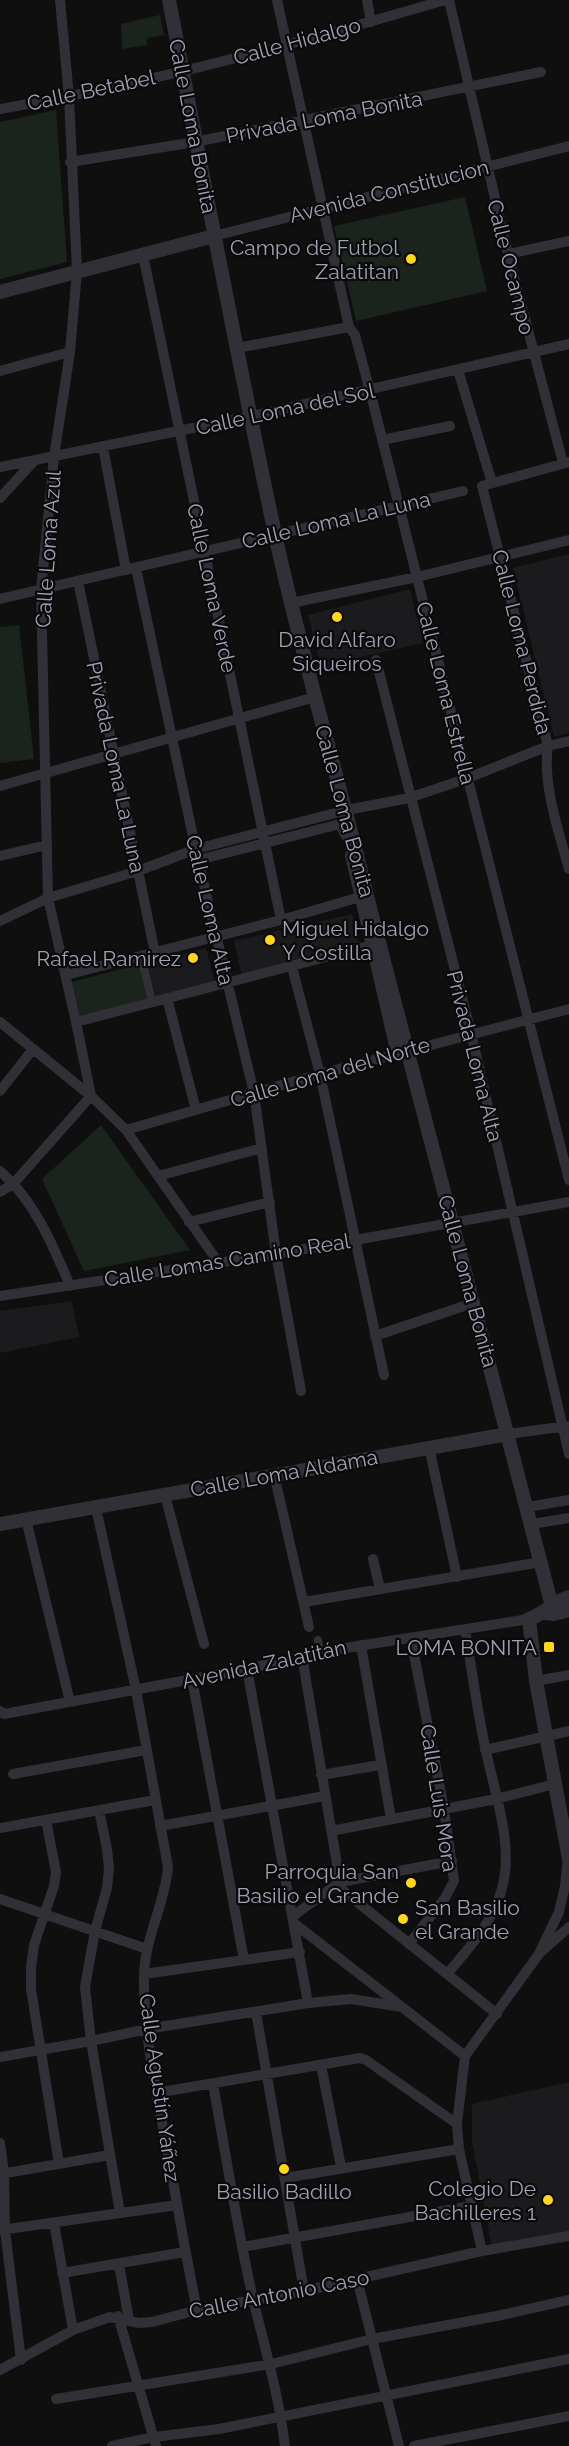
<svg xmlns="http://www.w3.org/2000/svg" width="569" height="2446" font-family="Raleway,sans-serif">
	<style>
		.built { fill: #1b1b1d }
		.green { fill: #1b231d }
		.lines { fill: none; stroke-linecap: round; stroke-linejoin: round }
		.pedestrian { stroke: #303036; stroke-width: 8 }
		.minor { stroke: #303036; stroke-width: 10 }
		.tertiary { stroke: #303036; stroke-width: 14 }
		.poi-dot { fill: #ffd618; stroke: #0a0a0b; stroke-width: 2 }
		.labels { text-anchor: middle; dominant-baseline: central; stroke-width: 4.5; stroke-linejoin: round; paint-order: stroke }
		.street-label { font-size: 21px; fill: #9fa2b3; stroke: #0a0a0b }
		.poi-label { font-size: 21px; fill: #9fa2b3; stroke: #0a0a0b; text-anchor: end }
	</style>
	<rect width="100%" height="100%" fill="#0f0f10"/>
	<!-- built -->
	<path class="built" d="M569,554V733L554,737L513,568Z
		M410,589L423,643L321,666L308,615Z
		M352,914L360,946L242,976L234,941Z
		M206,948L215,982L154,999L145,965Z
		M72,1301L79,1337L0,1353V1311Z
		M569,2082V2233L492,2248L472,2141V2104Z"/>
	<!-- green -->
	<path class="green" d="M160,15L164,35L147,38V45L122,49L121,24Z
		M56,110L67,262L0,279V122Z
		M465,197L487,291L356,321L334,226Z
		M19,625L34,759L0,763V627Z
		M140,964L150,1000L81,1019L72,982Z
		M101,1125L190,1250L84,1271L42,1179Z"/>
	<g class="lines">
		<!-- pedestrian -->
		<path class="pedestrian" d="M141,956L152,1002
			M318,1640L320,1652"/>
		<!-- minor -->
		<path class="minor" d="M277,0L349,327L355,335L370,391L569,1180
			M367,0L371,22
			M449,0L508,254L563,463
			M0,109C151,83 299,43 445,0
			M70,162L195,142L541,72
			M214,236L569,146
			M508,254L569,241
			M143,255L281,920
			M237,348L349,327
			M458,370L492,483
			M0,371L70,352
			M382,440L450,426
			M103,447L126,570
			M569,462L482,486L548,746C542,783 559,833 569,869
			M0,467L252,416L569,344
			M0,498L34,461
			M136,568L198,860L254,1093L276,1254L301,1391
			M78,581L155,953
			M0,599L463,491
			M291,603L417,577L569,540
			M376,660L471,1033L569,1454
			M0,786L315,697
			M350,855L396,1054
			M0,856L47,845
			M198,860L340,824L346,836
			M0,921L48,898L138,871L196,849L347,810L409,798L468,778L548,746L569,741
			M292,967L320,1074L384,1375
			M66,975L281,920L360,897
			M167,998L196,1110
			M0,1022L91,1096L126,1130L218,1262
			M76,1022L372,945
			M0,1091L33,1049
			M126,1130L320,1074L569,1009
			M0,1171C34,1200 53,1245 70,1286
			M158,1176L262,1148
			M0,1192L14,1183L91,1096L76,1022L48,898L41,590L54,457L70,352L77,271L69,97L60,0
			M189,1222L270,1202
			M0,1296L276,1254L569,1202
			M375,1336L473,1303
			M508,1434L567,1426
			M429,1447L457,1577
			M274,1474L309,1627
			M165,1495L204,1644
			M528,1507L569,1500
			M96,1508L136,1690L168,1867C165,1904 145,1937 144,1975C143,2029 155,2085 165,2138C176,2195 185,2253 197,2310
			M26,1519L70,1702
			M532,1524L569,1518
			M373,1559L380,1589
			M304,1602L541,1562
			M361,1645L391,1819
			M302,1656L340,1882
			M247,1669L308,2003
			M192,1679L244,1960
			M536,1681L569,1675
			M0,1711L4,1714L247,1669L320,1652L529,1619
			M485,1750L569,1731
			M13,1774L146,1750
			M321,1775L380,1765
			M99,1810L107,1849L109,1869L107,1888L95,1931L85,1987L91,2041L120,2213
			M46,1820L56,1872L54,1886L34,1945L31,1967V1989L59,2164
			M160,1826L325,1796
			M0,1828L155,1800
			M331,1831L496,1799L555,1784
			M336,1885L497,2014
			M0,1899L147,1949
			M293,1916L340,1882L452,1861
			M295,1924L465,2056
			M409,1944L445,1898L454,1881L444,1809L411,1639
			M542,1951L569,1927
			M144,1974L300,1952
			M447,1974C468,1949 490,1926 500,1895C516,1849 495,1796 486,1751C477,1711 472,1670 465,1629
			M256,2012L304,2291
			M0,2057L91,2041L147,2029L308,2003L351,1999L402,2007
			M321,2065L341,2167
			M213,2084C226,2155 237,2228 253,2299C265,2348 279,2396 285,2446
			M156,2093L360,2058L366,2060L457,2124
			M0,2143L4,2173L5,2230L21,2360
			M0,2174L110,2155
			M285,2178L459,2149
			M54,2223L73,2330
			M0,2230L177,2205
			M242,2247L471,2206
			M482,2251L459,2149L457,2124L465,2056L539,1954L559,1912L565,1886L568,1857
			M119,2264L129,2320
			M62,2273L185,2252
			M357,2279L399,2446
			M118,2316L156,2446
			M0,2370L73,2330L110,2317L139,2323L152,2322L197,2310L304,2291L482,2251L569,2236
			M56,2399L271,2364L372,2339L497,2316L569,2300
			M112,2446L154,2437L219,2429L569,2359
			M414,2446L569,2416"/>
		<!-- tertiary -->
		<path class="tertiary" d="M169,0C203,178 237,356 275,534C301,656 338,774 367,896L554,1614
			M0,292L214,236
			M0,1524L508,1434
			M569,1597C553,1602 544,1614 529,1619L536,1681L569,1859
			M545,1613L554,1614L569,1610"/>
	</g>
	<!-- markers -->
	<g class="poi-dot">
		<circle cx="411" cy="259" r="6"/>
		<circle cx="337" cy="617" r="6"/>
		<circle cx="270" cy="940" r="6"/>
		<circle cx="193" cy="958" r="6"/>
		<rect x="543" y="1641" width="12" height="12" rx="3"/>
		<circle cx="411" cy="1883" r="6"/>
		<circle cx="403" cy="1919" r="6"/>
		<circle cx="284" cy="2169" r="6"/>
		<circle cx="548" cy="2200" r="6"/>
	</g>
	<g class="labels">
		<!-- street labels -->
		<g class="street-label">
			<text transform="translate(297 41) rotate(-15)">Calle Hidalgo</text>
			<text transform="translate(91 90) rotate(-12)">Calle Betabel</text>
			<text transform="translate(324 117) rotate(-11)">Privada Loma Bonita</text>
			<text transform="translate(193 126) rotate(79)">Calle Loma Bonita</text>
			<text transform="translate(389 191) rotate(-14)">Avenida Constitucion</text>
			<text transform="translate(511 267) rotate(76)">Calle Ocampo</text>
			<text transform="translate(285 409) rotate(-12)">Calle Loma del Sol</text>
			<text transform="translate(336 520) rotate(-13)">Calle Loma La Luna</text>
			<text transform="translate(48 549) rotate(-86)">Calle Loma Azul</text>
			<text transform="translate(212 588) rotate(78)">Calle Loma Verde</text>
			<text transform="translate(522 642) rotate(76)">Calle Loma Perdida</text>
			<text transform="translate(446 693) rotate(76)">Calle Loma Estrella</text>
			<text transform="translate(116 767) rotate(78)">Privada Loma La Luna</text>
			<text transform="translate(345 811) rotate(75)">Calle Loma Bonita</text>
			<text transform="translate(210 910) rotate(77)">Calle Loma Alta</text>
			<text transform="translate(475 1056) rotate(76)">Privada Loma Alta</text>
			<text transform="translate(330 1072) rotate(-16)">Calle Loma del Norte</text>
			<text transform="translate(227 1260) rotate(-9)">Calle Lomas Camino Real</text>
			<text transform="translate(468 1281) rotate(75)">Calle Loma Bonita</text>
			<text transform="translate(284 1473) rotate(-10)">Calle Loma Aldama</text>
			<text transform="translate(264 1664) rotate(-12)">Avenida Zalatitán</text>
			<text transform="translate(439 1798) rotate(81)">Calle Luis Mora</text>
			<text transform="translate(160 2088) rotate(82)">Calle Agustín Yáñez</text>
			<text transform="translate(279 2294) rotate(-11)">Calle Antonio Caso</text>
		</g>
		<!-- poi labels -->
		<g class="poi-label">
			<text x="399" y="247">Campo de Futbol<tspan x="399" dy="24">Zalatitan</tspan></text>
			<text x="337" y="639" text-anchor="middle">David Alfaro<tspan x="337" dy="24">Siqueiros</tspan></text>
			<text x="282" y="928" text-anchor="start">Miguel Hidalgo<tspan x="282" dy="24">Y Costilla</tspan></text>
			<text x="181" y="958">Rafael Ramirez</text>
			<text x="537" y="1647">LOMA BONITA</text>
			<text x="399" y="1871">Parroquia San<tspan x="399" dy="24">Basilio el Grande</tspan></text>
			<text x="415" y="1907" text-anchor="start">San Basilio<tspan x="415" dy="24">el Grande</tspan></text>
			<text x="536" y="2188">Colegio De<tspan x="536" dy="24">Bachilleres 1</tspan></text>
			<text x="284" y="2191" text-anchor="middle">Basilio Badillo</text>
		</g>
	</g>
</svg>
